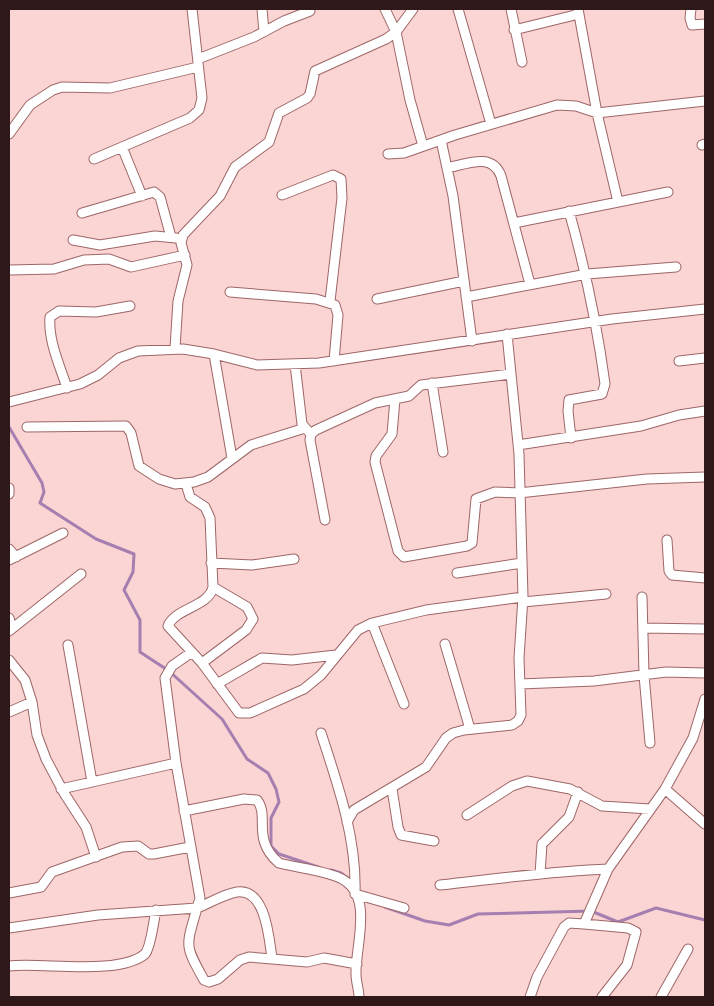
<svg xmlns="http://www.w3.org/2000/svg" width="714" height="1006" font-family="Commissioner,sans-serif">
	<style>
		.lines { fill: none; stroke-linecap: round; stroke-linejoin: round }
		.stream { stroke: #a57faf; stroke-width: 3 }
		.street-casing { stroke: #9e6667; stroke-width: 11 }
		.street { stroke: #fff; stroke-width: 9 }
	</style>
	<rect width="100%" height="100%" fill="#fbd4d4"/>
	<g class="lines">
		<!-- stream -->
		<path class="stream" d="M9,427L42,483L44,492L40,503L96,539L134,554L133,572L124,590L140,620V652L169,671L222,719L247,759L268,773L276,789L279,802L271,818V846L279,854L318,867
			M331,870L341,873L346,877
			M385,907L425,921L449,925L478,914L591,911L618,922L656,908L705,920"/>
		<defs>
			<path id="street" d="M262,9L264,32
				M385,9L396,32L410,100L423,146
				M458,9L491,124
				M511,9L522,62
				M578,9L597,113L618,202
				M691,9L690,18L692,25L705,24
				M514,30L579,14
				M198,59L254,37L284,21L310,11
				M9,134L30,105L53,90L62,87L110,88L198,67
				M441,140L453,196L472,341
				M702,145L705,144
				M122,147L142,196
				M388,154L404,153L455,135L557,105L576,106L597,113L705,101
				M94,159L190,118L199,110L202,98L192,9
				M447,168C467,164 492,152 501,176L530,284
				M282,195L333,175L341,179L342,198L330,301
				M569,211C585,268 597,324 605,384L602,394L569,400L568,411L571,438
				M82,213L154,192L160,197L171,237
				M514,223L668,192
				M73,240L100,245L155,236L176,238
				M9,270L54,269L84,260L109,259L131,267L185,255
				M230,292L316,299L335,305L338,315L334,361
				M466,297L587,274L676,267
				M377,299L464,281
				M175,348L178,301L187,265L181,243L183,235L220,196L235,167L269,142L279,113L307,98L310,94L315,71L386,39L396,32L413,9
				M214,354L232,458
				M679,361L705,358
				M295,364L302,424L309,432
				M432,383L443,452
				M67,388C60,366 48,341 50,317L59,311L96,312L130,306
				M395,399L392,434L376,456L375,462L398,551L404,557L467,546L472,543L476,499L495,492L519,493L647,479L705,477
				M9,402L80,384L98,375L119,358L138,351L183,349L214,354L257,365L319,363L612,319L705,309
				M27,427L126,426L131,433L139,466L159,479L175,484L194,482L208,477L251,445L305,428
				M518,445L641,426L679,415L705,411
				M186,484L190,497L205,507L210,518L213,587C209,607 175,608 168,626L202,663L239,713H250L304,689L321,675L358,630L372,623L426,610L523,597
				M9,488V494
				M325,520L310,440L311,434L316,430L375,403L409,396L421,385L511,374
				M667,540L669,571L672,575L705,578
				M9,549L16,557
				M9,560L63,533
				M211,563L252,565L294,559
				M457,573L522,563
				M642,597L644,675L650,743
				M523,602L606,594
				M9,618L12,628
				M372,623L404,704
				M643,628L705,629
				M9,631L81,574
				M445,644L470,729
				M68,645L92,782
				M9,660L25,680L32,702L37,735L46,759L64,793L86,827L96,857
				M202,663L246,630L253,619L247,607L213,587
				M217,684L262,658L292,660L336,655
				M520,684L594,681L666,672L705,673
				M9,712L32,702
				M321,733C338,785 357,839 355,894L404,908
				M61,789L176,763
				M392,789L398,827L401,835L434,841
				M665,789L705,824
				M184,811L244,799L257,800C270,816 251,839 279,863C298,868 322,870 340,878C375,894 355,946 356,974C356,982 359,990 359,997
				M467,815L512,786L527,781L570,789L602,806L650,809
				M347,822L354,810L426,767L446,738L453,733L464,730L512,725L518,721L521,715L519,658L523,597L519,454L507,334
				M540,874L542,844L569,817L578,792
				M440,885C496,879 552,871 608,869
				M9,893L41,887L52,872L122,847L138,846L149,854H154L190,847
				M584,924L628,928L636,932L627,965L602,997
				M9,928L98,915L197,908L200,898L176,763L165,678L172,666L192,652
				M272,958C269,939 266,888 237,892C224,894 210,903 197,908C186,947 184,944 204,980L209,982L218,979L240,960L249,957L307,962L324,958L357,964
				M9,966C41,962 119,976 145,954C151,947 154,919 156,910
				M530,997L537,977L564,927L569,923L584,924L608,869L665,789L693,738L705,699
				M661,997L688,949"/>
		</defs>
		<!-- street casing -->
		<use href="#street" class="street-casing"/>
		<!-- street -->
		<use href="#street" class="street"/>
	</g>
	<!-- border -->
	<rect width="714" height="1006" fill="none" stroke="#2f1819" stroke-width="20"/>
</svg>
